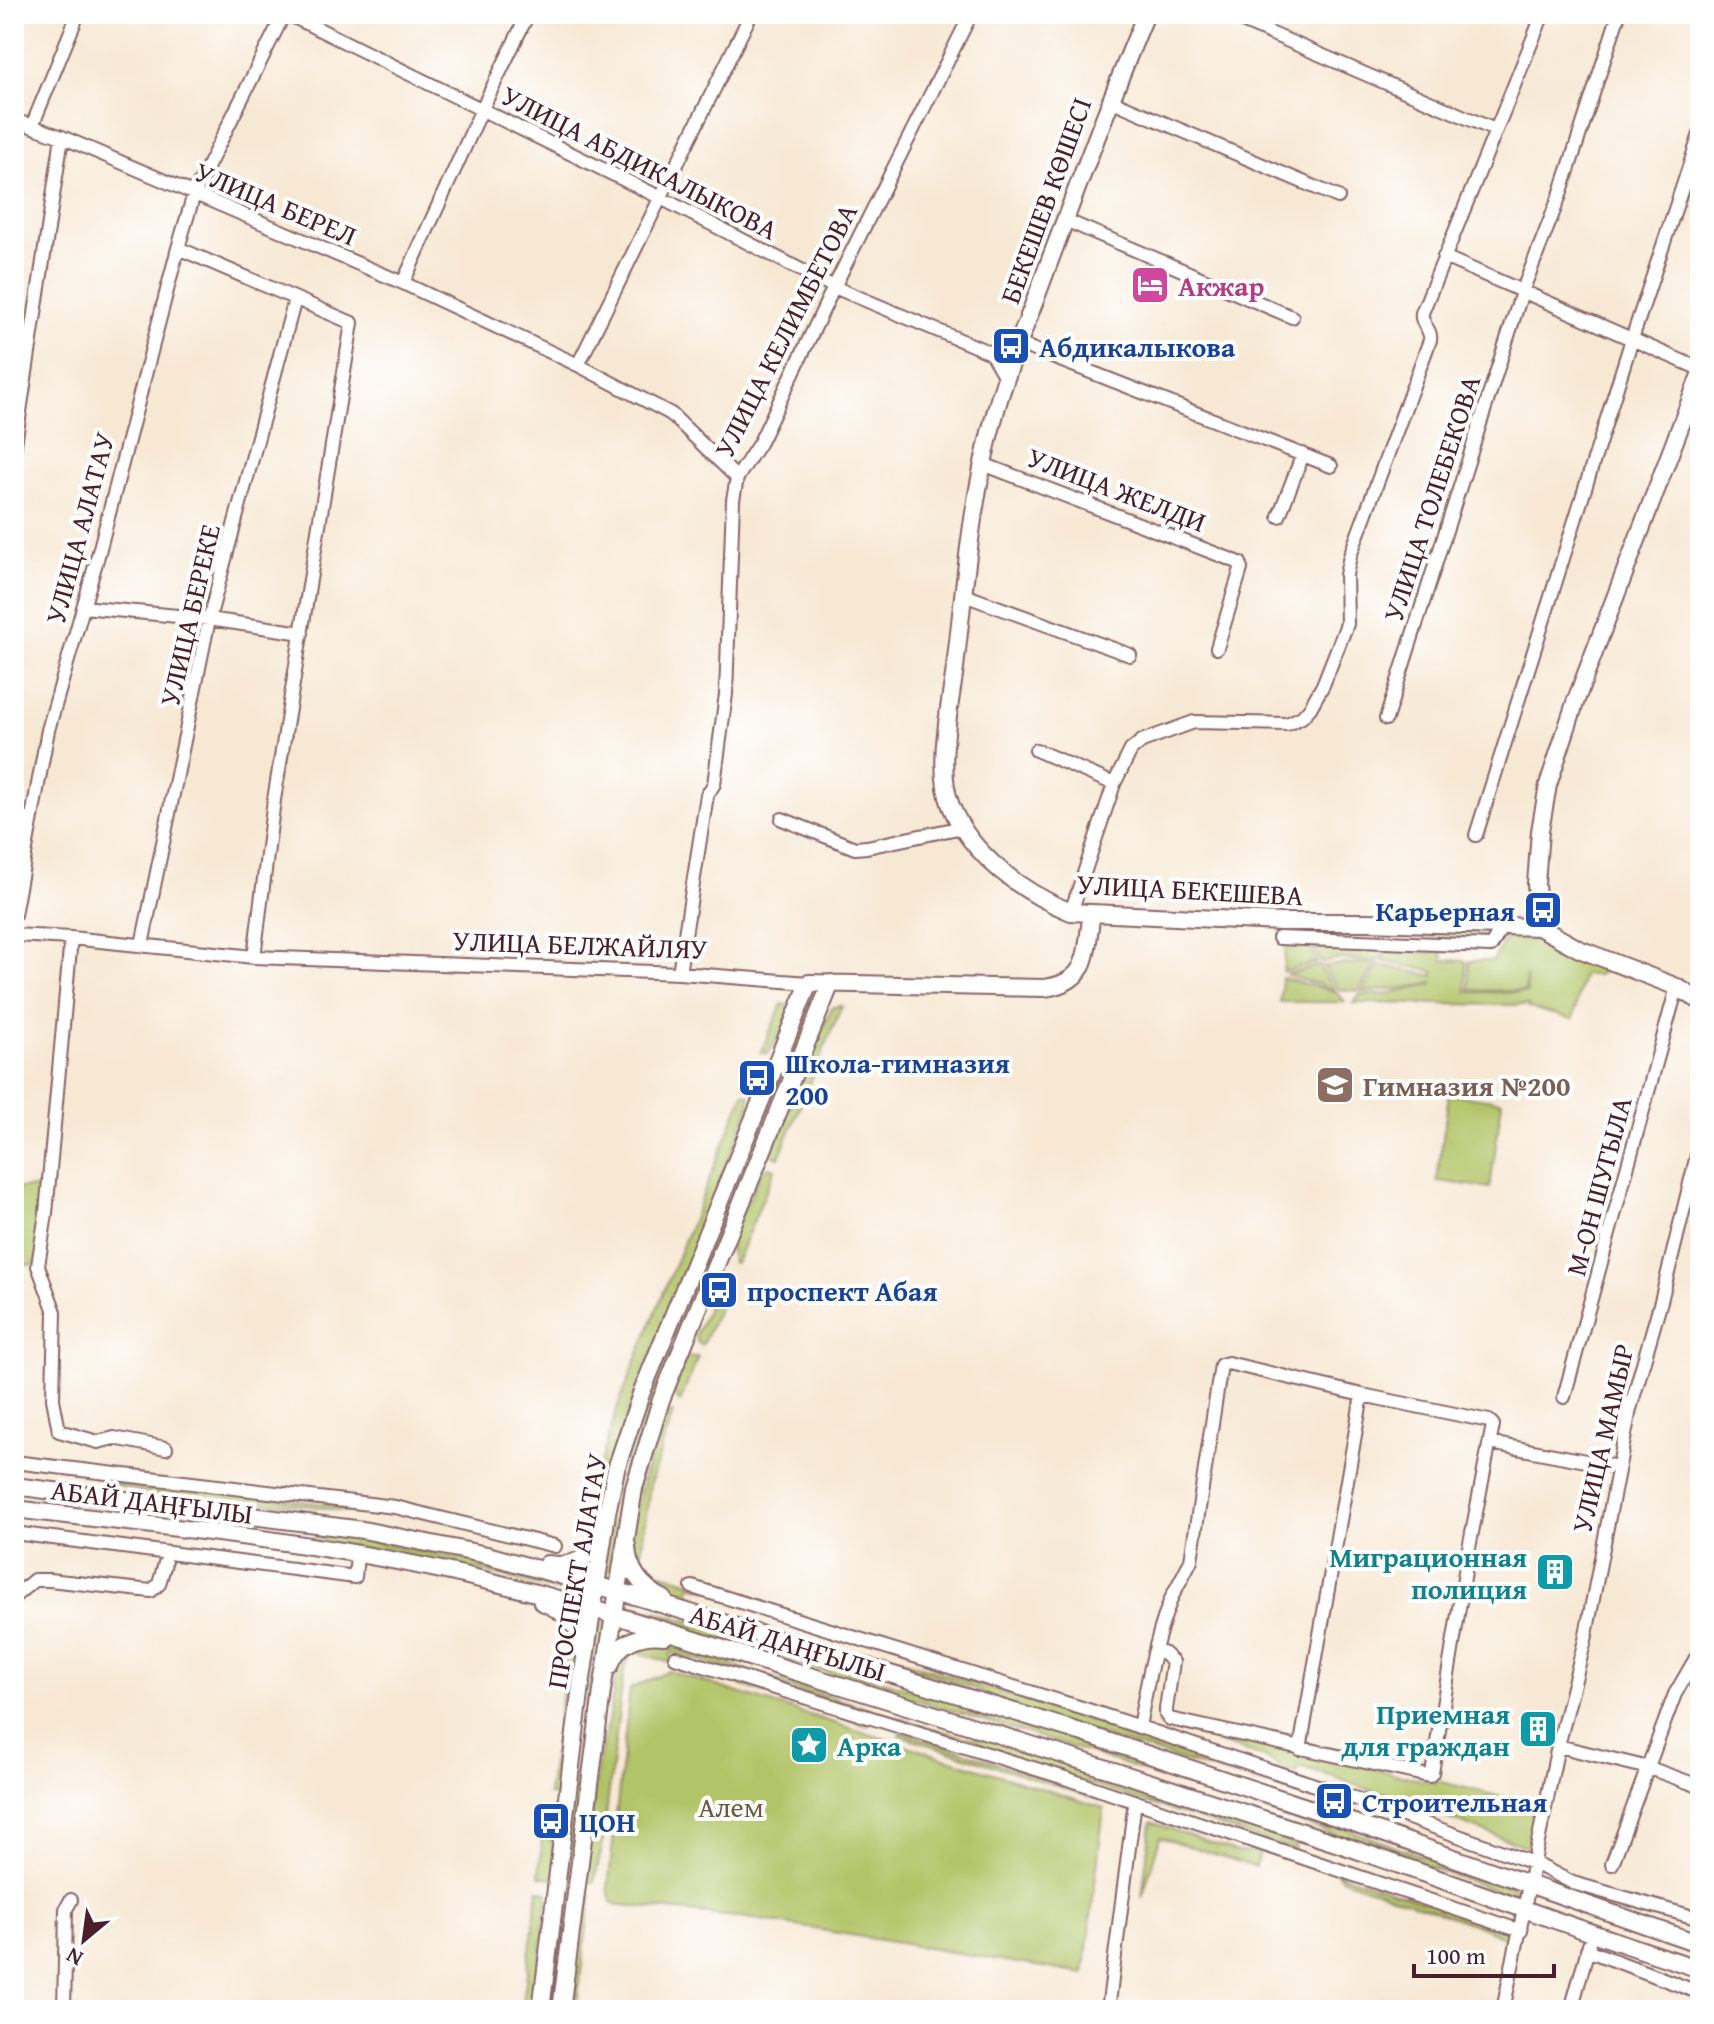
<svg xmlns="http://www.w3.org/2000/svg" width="1714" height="2024" font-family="'Gentium Book Plus',serif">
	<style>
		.green { fill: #b2c467; stroke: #7e7249; stroke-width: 2 }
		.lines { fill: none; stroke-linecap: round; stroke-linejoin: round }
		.minor-casing { stroke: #876566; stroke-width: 16 }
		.major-casing { stroke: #876566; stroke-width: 20 }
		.minor { stroke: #fff; stroke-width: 12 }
		.major { stroke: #fff; stroke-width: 16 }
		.labels { text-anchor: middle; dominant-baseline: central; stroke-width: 8; stroke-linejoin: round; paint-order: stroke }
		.street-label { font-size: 28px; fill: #4a1f2b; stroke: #fff }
		.hotel-label { font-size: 28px; font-weight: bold; fill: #b23c85; stroke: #fff; text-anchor: start }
		.transit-label { font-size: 28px; font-weight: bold; fill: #164399; stroke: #fff; text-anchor: start }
		.education-label { font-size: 28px; font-weight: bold; fill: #785e54; stroke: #fff; text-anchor: start }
		.culture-label { font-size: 28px; font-weight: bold; fill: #0d838f; stroke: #fff; text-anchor: end }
		.park-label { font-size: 28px; fill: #6e5940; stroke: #fff }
	</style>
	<rect width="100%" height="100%" fill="#fff"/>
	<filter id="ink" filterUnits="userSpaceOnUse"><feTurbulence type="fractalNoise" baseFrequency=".0125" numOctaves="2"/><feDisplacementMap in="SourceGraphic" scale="16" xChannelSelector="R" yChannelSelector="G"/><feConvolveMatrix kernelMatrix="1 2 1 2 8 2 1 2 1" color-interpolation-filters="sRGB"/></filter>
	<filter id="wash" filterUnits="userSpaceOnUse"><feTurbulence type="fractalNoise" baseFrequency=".006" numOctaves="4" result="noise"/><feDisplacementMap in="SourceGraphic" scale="32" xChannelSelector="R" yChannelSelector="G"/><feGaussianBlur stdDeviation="1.8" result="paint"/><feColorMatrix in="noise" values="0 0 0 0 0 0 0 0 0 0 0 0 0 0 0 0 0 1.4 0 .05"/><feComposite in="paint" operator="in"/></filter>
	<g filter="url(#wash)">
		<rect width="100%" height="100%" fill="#f7e8d4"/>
		<!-- green -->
		<path class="green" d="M1408,931L1444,934L1445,932L1491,934L1483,940L1408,937Z
			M1506,937L1537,941L1604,971L1598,975H1583L1573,1019L1529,1008L1528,1005L1353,1003L1360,995L1387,994L1433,984V982L1404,988L1361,992L1380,965L1434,976L1433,971L1382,961L1387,950L1443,953V960L1466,961V992L1527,993L1526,976L1525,991L1469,990V961H1493Z
			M1286,947L1310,948L1317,963L1283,972Z
			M1313,948L1377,949L1383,953L1378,961L1337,959L1321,963Z
			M1362,963L1377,964L1358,991L1338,989L1323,966Z
			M1319,966L1334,989L1287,975L1288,974Z
			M1282,978L1337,992L1345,1002H1280Z
			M808,1001H819L753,1154L747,1152Z
			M782,1004L792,1006L779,1037L768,1054L761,1052Z
			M842,1006L779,1157L770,1155L832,1007Z
			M744,1093L750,1095V1106L609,1461L596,1530L586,1548L596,1478L619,1403Z
			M1449,1094L1502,1101L1490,1188L1437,1181Z
			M744,1160L750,1166L678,1339L672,1337Z
			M770,1167L775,1169L736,1263L732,1262L729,1242L759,1177L764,1169Z
			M14,1188H47L35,1265L14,1264Z
			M710,1302L721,1303L702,1345L698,1343L695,1337Z
			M669,1346L674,1349L614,1577L611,1580L606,1578L604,1574L616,1493L646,1396Z
			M686,1357H698L680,1402L674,1395L675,1381Z
			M666,1413H673L650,1484L641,1554L643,1562L639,1567C637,1563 635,1560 633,1556C626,1531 654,1437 666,1413Z
			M108,1479L361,1508L362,1511L358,1513C334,1510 309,1505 285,1504C228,1502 162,1501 108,1482Z
			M315,1531L484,1563L589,1591L588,1599L482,1571L314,1539Z
			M653,1570L726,1593L691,1585L689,1593L696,1596L694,1602L655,1588L646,1579Z
			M625,1602L1077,1740L1351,1831L1522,1891L1520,1899L1349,1839L1075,1748L622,1610L620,1603Z
			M598,1620L607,1622L573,1880L564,1879L570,1817Z
			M574,1635C578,1665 568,1692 566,1722C564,1752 568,1768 556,1796L548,1795L569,1638Z
			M655,1640L872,1710L871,1714L672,1652L670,1658L869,1721L868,1726L637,1652L634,1643Z
			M628,1649L630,1656L624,1669L602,1848L594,1882L584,1881L598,1761L607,1729L618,1661Z
			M902,1660L1314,1793L1312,1800L1011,1708L975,1689L901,1664Z
			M669,1671L1104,1808L1084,1974L755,1919L613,1904L608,1888L630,1689Z
			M888,1715L963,1737L999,1741L1265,1831L1296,1846L1294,1850L887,1719Z
			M1164,1720L1435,1783L1438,1781L1537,1806L1530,1848L1331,1776L1298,1767L1296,1773L1283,1769L1263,1757L1164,1724Z
			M901,1731L1122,1803V1807L900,1735Z
			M1151,1822L1236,1852H1260L1255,1867L1160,1837L1142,1898Z
			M542,1837L550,1838L556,1860L553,1878L539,1876Z
			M1336,1872L1502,1928L1514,1935L1513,1942L1481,1927L1343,1879Z
			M538,1890L548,1893L534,2010H522Z
			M566,1893L569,1894L556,2010H547L561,1897Z
			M587,1895L591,1896L576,2010H566L583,1899Z"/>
	</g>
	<g filter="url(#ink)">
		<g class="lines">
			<defs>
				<path id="minor" d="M288,14L659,197L834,287L991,353L1006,379
					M1226,14L1495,130
					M1110,100L1338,197
					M14,120L62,137L403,283L578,365L671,414L737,478
					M32,126L78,14
					M1065,220L1292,317
					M178,248L352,323L274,800L254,957
					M1444,257L1700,369
					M403,283L482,109L528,14
					M1019,344L1331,466
					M578,365L751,14
					M14,451L62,137
					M983,464L1240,563L1241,569L1217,648
					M1279,516L1303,454
					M964,595L1130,655
					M83,607L209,619L302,633
					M1386,719L1522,292L1560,195L1619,14
					M1036,750L1114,784
					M782,819L855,848L867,847L963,827
					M1476,835L1632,339L1700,134
					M1071,912L1114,784L1131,750L1142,741L1194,722L1287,724L1302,717L1310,708L1323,685L1347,624L1346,575L1350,556L1430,340C1432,329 1420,324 1422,313L1543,14
					M14,915L48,730L99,552L178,248L194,194L284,14
					M14,935L71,938L254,957L679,973L809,983
					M71,938L46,1213L38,1266L55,1312L53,1399L59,1431L98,1442L114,1438L166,1448
					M1279,938L1491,946L1503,925
					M142,945L209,619L295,299
					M679,973L707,795L714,784L726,694L733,500L737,478L760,442L834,287L971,14
					M1564,1397L1677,987
					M1490,1443L1618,1467
					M14,1462L395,1507L555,1546
					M14,1533L355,1577L357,1556
					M692,1587L1088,1710L1354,1798L1536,1864L1573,1883L1700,1919
					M14,1597L34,1580H49L151,1591L159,1584L165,1563
					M675,1657L1065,1778L1521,1931
					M1139,1727C1147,1684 1155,1640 1171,1599C1177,1586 1185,1573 1191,1560L1221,1365L1228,1363L1362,1395L1489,1421L1493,1425L1468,1553L1432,1773L1429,1776L1170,1719L1166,1715V1709L1173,1662L1163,1653H1154
					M1558,1746L1649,1768L1696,1785L1700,1783
					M1300,1749L1362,1395
					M1612,1864L1675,1694L1700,1651
					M1587,1950L1700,1993
					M64,2010L66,1909L71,1900
					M1108,2010L1135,1801
					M1503,2010L1558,1746L1585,1640L1630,1409L1661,1301L1700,1143
					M1571,2010L1589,1945"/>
				<path id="major" d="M1146,14C1109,102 1076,190 1043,279C1027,323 1008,366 996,410C972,494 965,581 955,668C950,707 936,769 951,806C971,855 1023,893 1071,912L1280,922H1367L1539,927L1579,949L1677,987L1700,1001
					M1539,927L1536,884L1540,831L1548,785L1576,700L1700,375
					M14,1486L363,1530L487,1555L635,1596L1080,1732L1354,1823L1700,1944
					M14,1509C168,1527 334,1543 484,1580C590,1605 693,1640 797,1672C979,1728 1161,1785 1342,1845C1462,1886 1580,1931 1700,1969
					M627,1546C628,1571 642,1588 664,1599
					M547,1564C573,1568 592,1559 600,1534
					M542,1602C565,1611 581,1626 583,1651
					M610,1666C617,1642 641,1633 665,1636
					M541,2010L581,1685L607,1513L616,1469L641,1394L809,983L1044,988C1091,982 1085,952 1092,913
					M561,2010L602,1691L634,1488L661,1400L831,983"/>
			</defs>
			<!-- minor casing -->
			<use href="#minor" class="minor-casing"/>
			<!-- major casing -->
			<use href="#major" class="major-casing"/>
			<!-- minor -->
			<use href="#minor" class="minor"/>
			<!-- major -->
			<use href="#major" class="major"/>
		</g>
	</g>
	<!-- icons -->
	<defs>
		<symbol id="hotel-square" viewBox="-11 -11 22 22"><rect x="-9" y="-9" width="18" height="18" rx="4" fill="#d1479c" stroke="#fff"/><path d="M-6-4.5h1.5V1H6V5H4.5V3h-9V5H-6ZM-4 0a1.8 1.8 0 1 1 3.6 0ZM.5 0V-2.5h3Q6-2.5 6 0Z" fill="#fff"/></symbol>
		<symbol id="bus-square" viewBox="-11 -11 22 22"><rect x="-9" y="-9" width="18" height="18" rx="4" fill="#1a4fb4" stroke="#fff"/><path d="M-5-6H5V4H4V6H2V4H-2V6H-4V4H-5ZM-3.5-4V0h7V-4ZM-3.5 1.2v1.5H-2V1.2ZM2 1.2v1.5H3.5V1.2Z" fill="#fff"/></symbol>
		<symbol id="school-square" viewBox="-11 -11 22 22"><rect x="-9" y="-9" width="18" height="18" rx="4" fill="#8d6e63" stroke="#fff"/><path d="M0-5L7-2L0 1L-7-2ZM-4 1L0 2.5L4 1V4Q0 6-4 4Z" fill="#fff"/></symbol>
		<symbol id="building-square" viewBox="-11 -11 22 22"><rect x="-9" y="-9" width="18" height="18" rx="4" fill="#0f9aa8" stroke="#fff"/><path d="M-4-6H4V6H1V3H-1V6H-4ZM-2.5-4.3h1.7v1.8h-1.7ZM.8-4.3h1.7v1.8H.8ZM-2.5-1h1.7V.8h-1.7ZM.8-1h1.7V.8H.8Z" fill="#fff"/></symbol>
		<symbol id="sight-square" viewBox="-11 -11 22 22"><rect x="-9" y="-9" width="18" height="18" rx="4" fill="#0f9aa8" stroke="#fff"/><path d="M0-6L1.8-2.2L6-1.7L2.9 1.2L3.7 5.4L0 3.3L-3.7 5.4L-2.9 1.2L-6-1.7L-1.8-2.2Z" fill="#fff"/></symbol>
	</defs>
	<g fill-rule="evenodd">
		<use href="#hotel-square" x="1128" y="263" width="44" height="44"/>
		<use href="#bus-square" x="989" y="324" width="44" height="44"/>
		<use href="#bus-square" x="1521" y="888" width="44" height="44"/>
		<use href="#bus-square" x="735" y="1056" width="44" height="44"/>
		<use href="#school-square" x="1313" y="1063" width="44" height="44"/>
		<use href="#bus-square" x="697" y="1268" width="44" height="44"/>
		<use href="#building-square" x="1533" y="1550" width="44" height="44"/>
		<use href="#building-square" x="1516" y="1707" width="44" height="44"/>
		<use href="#sight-square" x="787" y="1723" width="44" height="44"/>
		<use href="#bus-square" x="1312" y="1779" width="44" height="44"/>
		<use href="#bus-square" x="529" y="1799" width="44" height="44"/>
	</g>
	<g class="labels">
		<!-- street labels -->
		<g class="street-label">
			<text transform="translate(640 162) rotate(27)">УЛИЦА АБДИКАЛЫКОВА</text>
			<text transform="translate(1045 200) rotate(-70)">БЕКЕШЕВ КӨШЕСІ</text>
			<text transform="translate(276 203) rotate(23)">УЛИЦА БЕРЕЛ</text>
			<text transform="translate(785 330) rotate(-63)">УЛИЦА КЕЛИМБЕТОВА</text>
			<text transform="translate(1117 489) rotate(21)">УЛИЦА ЖЕЛДИ</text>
			<text transform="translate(1431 498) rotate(-72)">УЛИЦА ТОЛЕБЕКОВА</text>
			<text transform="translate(79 528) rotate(-75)">УЛИЦА АЛАТАУ</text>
			<text transform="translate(189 615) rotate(-77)">УЛИЦА БЕРЕКЕ</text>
			<text transform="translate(1190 889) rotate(3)">УЛИЦА БЕКЕШЕВА</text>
			<text transform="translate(580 944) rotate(2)">УЛИЦА БЕЛЖАЙЛЯУ</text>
			<text transform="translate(1598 1186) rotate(-75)">М-ОН ШУГЫЛА</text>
			<text transform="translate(1602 1438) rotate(-77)">УЛИЦА МАМЫР</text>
			<text transform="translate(152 1501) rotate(7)">АБАЙ ДАҢҒЫЛЫ</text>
			<text transform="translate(576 1571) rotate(-80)">ПРОСПЕКТ АЛАТАУ</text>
			<text transform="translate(788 1642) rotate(17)">АБАЙ ДАҢҒЫЛЫ</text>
		</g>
		<!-- hotel labels -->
		<g class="hotel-label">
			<text x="1178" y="285">Акжар</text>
		</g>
		<!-- transit labels -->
		<g class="transit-label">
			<text x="1039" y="346">Абдикалыкова</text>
			<text x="1515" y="910" text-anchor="end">Карьерная</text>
			<text x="785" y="1062">Школа-гимназия<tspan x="785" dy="32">200</tspan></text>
			<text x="747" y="1290">проспект Абая</text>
			<text x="1362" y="1801">Строительная</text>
			<text x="579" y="1821">ЦОН</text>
		</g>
		<!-- education labels -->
		<g class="education-label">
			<text x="1363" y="1085">Гимназия №200</text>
		</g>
		<!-- culture labels -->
		<g class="culture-label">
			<text x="1527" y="1556">Миграционная<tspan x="1527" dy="32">полиция</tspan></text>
			<text x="1510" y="1713">Приемная<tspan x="1510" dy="32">для граждан</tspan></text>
			<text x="837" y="1745" text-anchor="start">Арка</text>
		</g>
		<!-- park labels -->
		<g class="park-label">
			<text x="731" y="1806">Алем</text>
		</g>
	</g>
	<!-- margin -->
	<rect width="1714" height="2024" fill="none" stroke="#fff" stroke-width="48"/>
	<!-- north arrow -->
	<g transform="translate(84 1940) rotate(209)" stroke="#ffffff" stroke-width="6" paint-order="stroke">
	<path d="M0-6L14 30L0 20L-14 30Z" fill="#4a1f2b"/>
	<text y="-12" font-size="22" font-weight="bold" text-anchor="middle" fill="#4a1f2b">N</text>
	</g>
	<!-- scale -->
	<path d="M1414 1964v12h140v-12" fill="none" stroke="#4a1f2b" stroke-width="4"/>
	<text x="1426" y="1964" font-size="24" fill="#4a1f2b" stroke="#ffffff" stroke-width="6" paint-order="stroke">100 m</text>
</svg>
